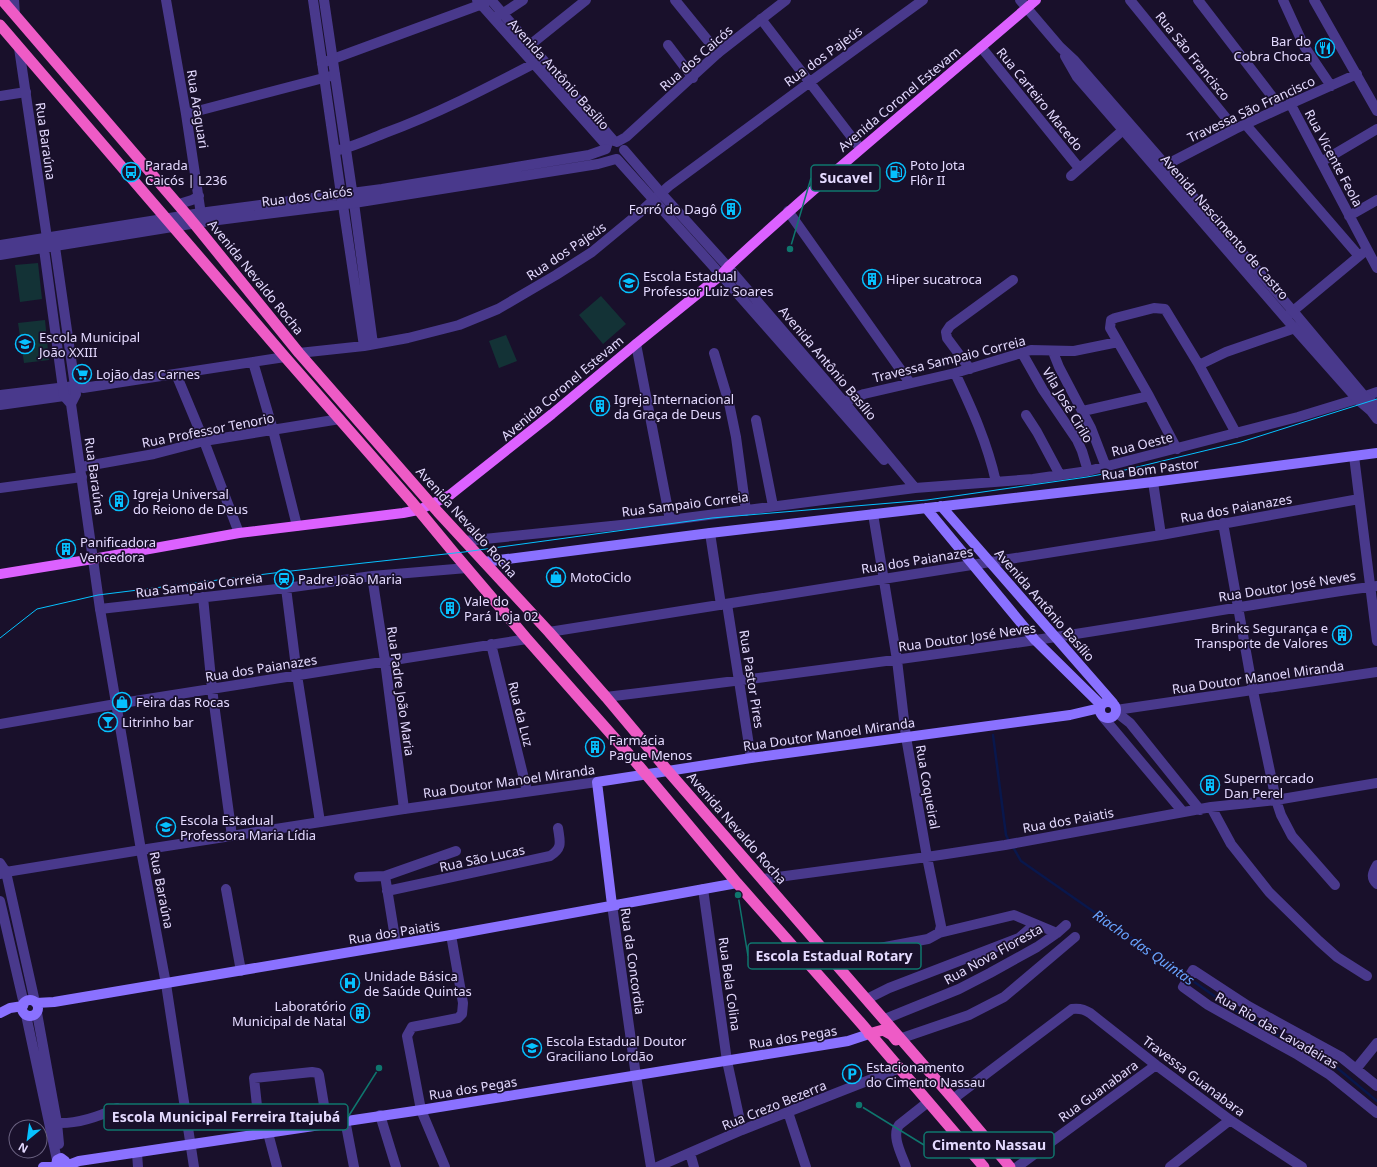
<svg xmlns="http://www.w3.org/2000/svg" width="1377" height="1167" font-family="'Noto Sans',sans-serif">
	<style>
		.green { fill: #133236 }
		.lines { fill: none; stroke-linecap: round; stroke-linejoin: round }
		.stream { stroke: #09174c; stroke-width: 2.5 }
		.minor { stroke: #49398c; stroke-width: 10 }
		.tertiary { stroke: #49398c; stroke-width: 10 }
		.secondary { stroke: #8a71ff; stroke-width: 10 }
		.primary { stroke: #dc61ff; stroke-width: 10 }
		.trunk { stroke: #ee5bc6; stroke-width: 11 }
		.tram { stroke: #06c1ff; stroke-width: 1 }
		.labels { text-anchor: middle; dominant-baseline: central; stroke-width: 3.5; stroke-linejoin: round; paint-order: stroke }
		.poi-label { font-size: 13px; fill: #e4daff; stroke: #19102b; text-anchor: start }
		.street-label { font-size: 13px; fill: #e4daff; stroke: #19102b }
		.water-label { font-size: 14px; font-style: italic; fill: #68a3ff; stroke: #19102b }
		.leader { fill: none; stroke: #0f766e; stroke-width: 1.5 }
		.callout-dot { fill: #0f766e; stroke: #19102b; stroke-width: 1.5 }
		.callout { fill: #19102b; stroke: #0f766e; stroke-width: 1.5 }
		.callout-label { font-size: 14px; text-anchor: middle; font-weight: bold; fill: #e4daff }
	</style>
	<rect width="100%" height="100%" fill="#19102b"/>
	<!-- green -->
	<path class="green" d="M38,263L42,299L20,302L15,265Z
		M601,296L626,324L603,344L579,315Z
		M45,320L49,360L24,363L18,323Z
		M506,335L517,361L499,368L489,341Z"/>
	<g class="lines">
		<!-- stream -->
		<path class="stream" d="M993,735L1006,835L1009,841
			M1013,847L1021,861L1186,976
			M1190,979L1243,1016L1299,1047
			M1303,1049L1336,1067L1377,1101"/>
		<!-- minor -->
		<path class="minor" d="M166,0L186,114L202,221
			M477,0L607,146
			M491,0L614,141
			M675,0L718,53
			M1130,0L1235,129
			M1198,0L1281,108
			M1283,0L1304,46L1331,86
			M1314,0L1377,111
			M497,15L502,14L523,0
			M761,19L860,148
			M530,45L586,0
			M668,45L693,78
			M981,47L1079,168
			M322,63L485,3
			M0,96L26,92
			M1290,103L1377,268
			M186,114L335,75
			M1246,125L1359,256
			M339,150C355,146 370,139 385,133C437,114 485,89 533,64
			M1321,162L1377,129
			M1158,169L1235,129L1281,108L1357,74
			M1071,176L1123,130
			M354,203L373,344
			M179,204L192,200L199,196
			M343,205L364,346
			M788,211L910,383
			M1349,216L1377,200
			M728,267L844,402L915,488
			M721,275L884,460
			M1287,316L1364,252
			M636,344L670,520
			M1053,352L1059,367L1091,428L1106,467
			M299,353L364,346L408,338L459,325L498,309L556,275L592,252L638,214L669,186L810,82L923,0
			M714,353L729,403L736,437L746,511
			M1022,353L1043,390L1077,440L1082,451L1088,471
			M253,362L273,430L297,526
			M1199,365L1226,352L1301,326
			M970,369L947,338L946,332L950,326L1013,280
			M955,373C972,409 987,442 996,482
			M176,374L204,441L239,533
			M0,395L75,386L83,388L285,357
			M0,405L71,395
			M837,406L844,402L864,394L955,373L1031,350L1074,351L1118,342
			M1083,411L1149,396
			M1026,415L1037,432L1060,475
			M756,420L773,506
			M1177,449L1149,396L1110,328L1111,320L1115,318L1154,308L1165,309L1199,365L1236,433
			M1354,456L1377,641
			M81,467L154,454L204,441L340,419
			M1153,482L1161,535
			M0,488L82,477
			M1223,523L1253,691L1276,800L1281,815L1292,836L1335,885
			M710,533L721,605
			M465,541L670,520L915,488L1033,479L1088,471L1298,417L1357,399L1377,392
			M372,576L385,661L404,809
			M286,588L297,675L320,822
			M203,597L212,689L232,836
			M727,604L751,758
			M100,609L286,588L372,576L467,568
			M549,632L1161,535L1359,499
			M491,644L527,791
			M606,697C754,679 901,660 1049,638C1158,622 1267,601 1377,586
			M1116,712L1130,723L1200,810
			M1103,717L1183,812
			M0,724L116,704L527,639
			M1211,807L1231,844L1269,892L1319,941L1337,957L1367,976
			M0,863L6,872L35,1002
			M1377,865C1373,872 1370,878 1377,884
			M0,874L6,872L141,850
			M385,876L396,944
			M359,877L385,876L456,851
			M763,879L927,857L1005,845L1211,807L1276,800L1377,783
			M226,889L241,971
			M703,889L727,1061L742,1130
			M387,891L550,856C563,848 560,842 558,828
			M0,901L24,1004
			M612,905L636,1076L651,1167
			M939,933L1014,915L1057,933
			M831,957L928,939L939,933L941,926L927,857L906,737L897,660L873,514
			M867,999L889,988L1019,938L1035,924
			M37,1013L57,1123L59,1144
			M26,1015L57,1160
			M885,1019L959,989L990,973L1037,947L1057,933L1066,925
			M902,1038L969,1015L1004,997L1075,937
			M1298,1055L1307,1038
			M1356,1069L1377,1043
			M1377,1086L1341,1057L1248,1006L1193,970L1183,987L1208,1005L1298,1055L1330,1075L1377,1113
			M953,1099L1072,1009C1079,1008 1084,1009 1090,1013L1156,1065L1230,1120L1302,1167
			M421,1110L407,1036L412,1027L458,1018L462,1014L463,1003L451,935
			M788,1112L806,1167
			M380,1115L396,1167
			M345,1120L354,1167
			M57,1123C78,1124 98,1117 117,1108
			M268,1133L277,1167
			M260,1134L254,1078L312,1072L318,1073L319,1075L327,1123
			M137,1153L138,1167
			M690,1153L694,1167
			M657,1167L742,1130L900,1068
			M906,1167C902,1155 891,1136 899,1125L928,1102
			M1017,1167L1156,1065
			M1170,1167L1230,1120"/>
		<!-- tertiary -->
		<path class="tertiary" d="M14,0L15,15
			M313,0L342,201
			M324,0L353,197
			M1020,0L1060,47L1075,61L1293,311L1365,397L1377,406
			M19,48L47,238L44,249L64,396L71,404L100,609L141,850L166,984L194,1167
			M1065,56L1077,77L1123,130L1295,329L1357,399L1371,411L1377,419
			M617,142L626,137L718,53L786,0
			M624,150L661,193L728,267
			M617,159L721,275
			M51,242L55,247L75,386L76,394L71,404
			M0,245L207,212L382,189L589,155L606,149
			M0,255L203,222L354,203L598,164L616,159
			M1116,710L1377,672
			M141,850L404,809L597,782
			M421,1110L445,1167"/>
		<!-- secondary -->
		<path class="secondary" d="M941,506L1113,703
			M926,508L1035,640L1101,705
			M484,562L710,533L1153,482L1377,453
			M1100 710a8 8 0 1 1 16 0a8 8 0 1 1-16 0Z
			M612,905L597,782L751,758L1070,715L1100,708
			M22 1008a8 8 0 1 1 16 0a8 8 0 1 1-16 0Z
			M36,1003L54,1002L451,935L737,883
			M0,1013L10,1008L23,1006
			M66,1166L79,1161L421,1110L836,1043L848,1041L869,1034
			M43,1167H57
			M57,1167L56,1165L57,1160L61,1158L65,1161L66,1163L65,1167"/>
		<!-- primary -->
		<path class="primary" d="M0,574L93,559L239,533L403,513L418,510L432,504L450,495L460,487L552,414L636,344L721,275L728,267C828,174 933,89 1036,0"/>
		<!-- trunk -->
		<path class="trunk" d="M2,0L187,215L201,232L299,353L438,512L549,632L606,697L668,771L953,1099L1010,1167
			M0,25L285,357L411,501L454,553L527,639L634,760L737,883L860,1022L984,1167
			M869,1034L883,1030L892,1035L896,1040"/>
		<!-- tram -->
		<path class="tram" d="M0,638L37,609L98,595L282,572L464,552L712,518L927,500L1087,477L1125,470L1241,442L1377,399"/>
	</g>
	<!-- icons -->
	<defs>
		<symbol id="restaurant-ring" viewBox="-11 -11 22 22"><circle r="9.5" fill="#19102b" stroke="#06c1ff" stroke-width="1.5"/><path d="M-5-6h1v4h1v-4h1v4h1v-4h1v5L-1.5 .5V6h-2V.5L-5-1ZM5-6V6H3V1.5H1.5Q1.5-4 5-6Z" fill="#06c1ff"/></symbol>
		<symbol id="bus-ring" viewBox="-11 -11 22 22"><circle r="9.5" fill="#19102b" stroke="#06c1ff" stroke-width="1.5"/><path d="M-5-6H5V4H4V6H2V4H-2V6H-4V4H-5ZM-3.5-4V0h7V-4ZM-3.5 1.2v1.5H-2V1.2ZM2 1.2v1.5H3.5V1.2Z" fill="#06c1ff"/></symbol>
		<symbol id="fuel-ring" viewBox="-11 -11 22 22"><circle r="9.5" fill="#19102b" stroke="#06c1ff" stroke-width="1.5"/><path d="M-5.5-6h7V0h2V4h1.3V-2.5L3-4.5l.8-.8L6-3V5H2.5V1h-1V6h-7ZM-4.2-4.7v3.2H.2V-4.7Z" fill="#06c1ff"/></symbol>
		<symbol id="building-ring" viewBox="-11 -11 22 22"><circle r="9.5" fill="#19102b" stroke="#06c1ff" stroke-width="1.5"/><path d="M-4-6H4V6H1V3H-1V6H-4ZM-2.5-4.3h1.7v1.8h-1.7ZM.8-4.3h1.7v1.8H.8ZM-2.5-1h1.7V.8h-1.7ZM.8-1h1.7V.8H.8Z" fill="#06c1ff"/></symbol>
		<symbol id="school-ring" viewBox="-11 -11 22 22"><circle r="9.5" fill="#19102b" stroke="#06c1ff" stroke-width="1.5"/><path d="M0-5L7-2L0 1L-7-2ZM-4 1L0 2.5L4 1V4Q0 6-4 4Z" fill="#06c1ff"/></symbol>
		<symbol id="supermarket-ring" viewBox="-11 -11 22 22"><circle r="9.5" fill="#19102b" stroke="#06c1ff" stroke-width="1.5"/><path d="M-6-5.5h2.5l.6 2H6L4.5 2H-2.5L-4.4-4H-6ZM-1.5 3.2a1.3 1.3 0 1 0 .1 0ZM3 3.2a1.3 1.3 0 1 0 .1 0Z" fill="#06c1ff"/></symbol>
		<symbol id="shop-ring" viewBox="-11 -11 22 22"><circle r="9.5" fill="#19102b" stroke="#06c1ff" stroke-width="1.5"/><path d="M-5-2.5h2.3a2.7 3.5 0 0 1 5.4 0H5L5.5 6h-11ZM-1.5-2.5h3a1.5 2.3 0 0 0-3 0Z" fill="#06c1ff"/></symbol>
		<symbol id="station-ring" viewBox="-11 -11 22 22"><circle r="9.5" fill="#19102b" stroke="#06c1ff" stroke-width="1.5"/><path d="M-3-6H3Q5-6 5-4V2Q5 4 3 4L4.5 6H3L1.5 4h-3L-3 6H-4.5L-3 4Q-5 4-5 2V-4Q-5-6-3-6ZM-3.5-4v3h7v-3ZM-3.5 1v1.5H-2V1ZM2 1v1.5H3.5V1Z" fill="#06c1ff"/></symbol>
		<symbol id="bar-ring" viewBox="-11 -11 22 22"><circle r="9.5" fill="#19102b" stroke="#06c1ff" stroke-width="1.5"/><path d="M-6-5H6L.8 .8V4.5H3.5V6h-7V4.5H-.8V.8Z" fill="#06c1ff"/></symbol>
		<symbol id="hospital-ring" viewBox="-11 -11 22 22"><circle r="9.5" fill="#19102b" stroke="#06c1ff" stroke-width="1.5"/><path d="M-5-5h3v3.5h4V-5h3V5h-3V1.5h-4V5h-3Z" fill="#06c1ff"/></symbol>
		<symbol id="parking-ring" viewBox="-11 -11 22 22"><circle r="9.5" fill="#19102b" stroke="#06c1ff" stroke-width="1.5"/><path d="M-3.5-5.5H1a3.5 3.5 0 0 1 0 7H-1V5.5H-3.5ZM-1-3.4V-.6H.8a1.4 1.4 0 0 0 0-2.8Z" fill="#06c1ff"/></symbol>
	</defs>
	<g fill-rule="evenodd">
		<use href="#restaurant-ring" x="1314" y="37" width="22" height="22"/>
		<use href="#bus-ring" x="120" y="161" width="22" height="22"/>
		<use href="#fuel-ring" x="885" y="161" width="22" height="22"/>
		<use href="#building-ring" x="720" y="198" width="22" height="22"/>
		<use href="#building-ring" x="861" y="268" width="22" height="22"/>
		<use href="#school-ring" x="618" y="272" width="22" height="22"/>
		<use href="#school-ring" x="14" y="333" width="22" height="22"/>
		<use href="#supermarket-ring" x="71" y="363" width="22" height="22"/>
		<use href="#building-ring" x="589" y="395" width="22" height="22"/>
		<use href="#building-ring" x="108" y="490" width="22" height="22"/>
		<use href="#building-ring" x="55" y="538" width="22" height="22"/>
		<use href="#shop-ring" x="545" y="566" width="22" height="22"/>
		<use href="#station-ring" x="273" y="568" width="22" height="22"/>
		<use href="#building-ring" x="439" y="597" width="22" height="22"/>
		<use href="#building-ring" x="1331" y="624" width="22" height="22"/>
		<use href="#shop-ring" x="111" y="691" width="22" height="22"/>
		<use href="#bar-ring" x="97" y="711" width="22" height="22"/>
		<use href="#building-ring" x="584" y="736" width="22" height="22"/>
		<use href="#building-ring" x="1199" y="774" width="22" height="22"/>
		<use href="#school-ring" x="155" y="816" width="22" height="22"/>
		<use href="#hospital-ring" x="339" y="972" width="22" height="22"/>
		<use href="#building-ring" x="349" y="1002" width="22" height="22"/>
		<use href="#school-ring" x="521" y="1037" width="22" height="22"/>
		<use href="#parking-ring" x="841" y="1063" width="22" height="22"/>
	</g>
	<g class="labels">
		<!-- poi labels -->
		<g class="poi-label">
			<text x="1311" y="41" text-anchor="end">Bar do<tspan x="1311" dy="15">Cobra Choca</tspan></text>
			<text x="145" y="165">Parada<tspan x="145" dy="15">Caicós | L236</tspan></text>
			<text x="910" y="165">Poto Jota<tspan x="910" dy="15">Flôr II</tspan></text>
			<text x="717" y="209" text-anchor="end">Forró do Dagô</text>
			<text x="643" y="276">Escola Estadual<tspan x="643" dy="15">Professor Luiz Soares</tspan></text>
			<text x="886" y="279">Hiper sucatroca</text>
			<text x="39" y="337">Escola Municipal<tspan x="39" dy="15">João XXIII</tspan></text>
			<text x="96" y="374">Lojão das Carnes</text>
			<text x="614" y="399">Igreja Internacional<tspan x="614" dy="15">da Graça de Deus</tspan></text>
			<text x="133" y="494">Igreja Universal<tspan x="133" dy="15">do Reiono de Deus</tspan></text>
			<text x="80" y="542">Panificadora<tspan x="80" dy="15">Vencedora</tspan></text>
			<text x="570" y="577">MotoCiclo</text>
			<text x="298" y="579">Padre João Maria</text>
			<text x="464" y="601">Vale do<tspan x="464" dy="15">Pará Loja 02</tspan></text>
			<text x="1328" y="628" text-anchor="end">Brinks Segurança e<tspan x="1328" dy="15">Transporte de Valores</tspan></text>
			<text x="136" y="702">Feira das Rocas</text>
			<text x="122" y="722">Litrinho bar</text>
			<text x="609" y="740">Farmácia<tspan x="609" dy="15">Pague Menos</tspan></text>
			<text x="1224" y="778">Supermercado<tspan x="1224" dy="15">Dan Perel</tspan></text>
			<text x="180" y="820">Escola Estadual<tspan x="180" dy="15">Professora Maria Lídia</tspan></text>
			<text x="364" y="976">Unidade Básica<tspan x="364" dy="15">de Saúde Quintas</tspan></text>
			<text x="346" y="1006" text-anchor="end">Laboratório<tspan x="346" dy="15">Municipal de Natal</tspan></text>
			<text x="546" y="1041">Escola Estadual Doutor<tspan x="546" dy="15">Graciliano Lordão</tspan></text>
			<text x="866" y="1067">Estacionamento<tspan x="866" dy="15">do Cimento Nassau</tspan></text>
		</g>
		<!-- street labels -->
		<g class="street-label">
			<text transform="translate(823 56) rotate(-36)">Rua dos Pajeús</text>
			<text transform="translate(1193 56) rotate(51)">Rua São Francisco</text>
			<text transform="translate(696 58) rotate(-41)">Rua dos Caicós</text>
			<text transform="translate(559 74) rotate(48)">Avenida Antônio Basílio</text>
			<text transform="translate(899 99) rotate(-40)">Avenida Coronel Estevam</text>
			<text transform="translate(1040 99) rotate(51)">Rua Carteiro Macedo</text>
			<text transform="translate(198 109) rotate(81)">Rua Araguari</text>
			<text transform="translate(1251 109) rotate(-25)">Travessa São Francisco</text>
			<text transform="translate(46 141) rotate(82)">Rua Baraúna</text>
			<text transform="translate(1334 158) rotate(62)">Rua Vicente Feola</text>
			<text transform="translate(307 196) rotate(-7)">Rua dos Caicós</text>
			<text transform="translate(1225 227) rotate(49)">Avenida Nascimento de Castro</text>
			<text transform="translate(566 251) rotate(-34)">Rua dos Pajeús</text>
			<text transform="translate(256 277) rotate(51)">Avenida Nevaldo Rocha</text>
			<text transform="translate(949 359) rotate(-14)">Travessa Sampaio Correia</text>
			<text transform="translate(828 363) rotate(50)">Avenida Antônio Basílio</text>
			<text transform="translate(562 388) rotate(-40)">Avenida Coronel Estevam</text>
			<text transform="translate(1068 405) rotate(59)">Vila José Cirilo</text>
			<text transform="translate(208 430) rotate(-11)">Rua Professor Tenorio</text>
			<text transform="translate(1142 444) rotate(-14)">Rua Oeste</text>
			<text transform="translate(1150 469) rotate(-7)">Rua Bom Pastor</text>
			<text transform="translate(95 476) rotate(82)">Rua Baraúna</text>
			<text transform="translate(685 504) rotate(-7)">Rua Sampaio Correia</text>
			<text transform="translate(1236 508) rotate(-10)">Rua dos Paianazes</text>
			<text transform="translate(467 522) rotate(48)">Avenida Nevaldo Rocha</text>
			<text transform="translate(917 560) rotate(-9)">Rua dos Paianazes</text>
			<text transform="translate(199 585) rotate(-7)">Rua Sampaio Correia</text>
			<text transform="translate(1287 586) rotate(-9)">Rua Doutor José Neves</text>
			<text transform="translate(1045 605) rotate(49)">Avenida Antônio Basílio</text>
			<text transform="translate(967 637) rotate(-8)">Rua Doutor José Neves</text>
			<text transform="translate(261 668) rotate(-9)">Rua dos Paianazes</text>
			<text transform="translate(1258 677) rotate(-8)">Rua Doutor Manoel Miranda</text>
			<text transform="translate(752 679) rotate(81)">Rua Pastor Pires</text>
			<text transform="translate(401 691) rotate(82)">Rua Padre João Maria</text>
			<text transform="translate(521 714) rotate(76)">Rua da Luz</text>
			<text transform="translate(829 734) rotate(-8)">Rua Doutor Manoel Miranda</text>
			<text transform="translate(509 781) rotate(-8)">Rua Doutor Manoel Miranda</text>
			<text transform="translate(928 787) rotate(80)">Rua Coqueiral</text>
			<text transform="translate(1068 820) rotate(-10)">Rua dos Paiatis</text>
			<text transform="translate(737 828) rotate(49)">Avenida Nevaldo Rocha</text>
			<text transform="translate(482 858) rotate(-12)">Rua São Lucas</text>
			<text transform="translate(162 890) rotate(79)">Rua Baraúna</text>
			<text transform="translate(394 932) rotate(-9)">Rua dos Paiatis</text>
			<text transform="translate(993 954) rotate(-29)">Rua Nova Floresta</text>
			<text transform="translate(633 961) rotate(82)">Rua da Concordia</text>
			<text transform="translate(730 984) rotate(82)">Rua Bela Colina</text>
			<text transform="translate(1277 1030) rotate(30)">Rua Rio das Lavadeiras</text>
			<text transform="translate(793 1037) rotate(-9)">Rua dos Pegas</text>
			<text transform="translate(1194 1076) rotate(37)">Travessa Guanabara</text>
			<text transform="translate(473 1088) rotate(-9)">Rua dos Pegas</text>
			<text transform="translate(1098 1091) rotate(-36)">Rua Guanabara</text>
			<text transform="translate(774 1105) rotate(-22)">Rua Crezo Bezerra</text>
		</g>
		<!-- water labels -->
		<g class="water-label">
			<text transform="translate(1144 947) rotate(35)">Riacho das Quintas</text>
		</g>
	</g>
	<!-- callouts -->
	<path class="leader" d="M790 249L811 178M738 895L748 956M379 1068L348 1117M859 1105L924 1145"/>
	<g class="callout-dot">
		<circle cx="790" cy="249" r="4"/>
		<circle cx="738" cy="895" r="4"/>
		<circle cx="379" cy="1068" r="4"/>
		<circle cx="859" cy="1105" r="4"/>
	</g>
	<g class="callout">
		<rect x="811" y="165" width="69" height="26" rx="4"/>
		<rect x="748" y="943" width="173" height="26" rx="4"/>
		<rect x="104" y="1104" width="244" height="26" rx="4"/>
		<rect x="924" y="1132" width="130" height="26" rx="4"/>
	</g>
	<g class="callout-label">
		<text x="846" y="183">Sucavel</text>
		<text x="834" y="961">Escola Estadual Rotary</text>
		<text x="226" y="1122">Escola Municipal Ferreira Itajubá</text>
		<text x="989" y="1150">Cimento Nassau</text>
	</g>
	<!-- north arrow -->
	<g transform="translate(28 1139) rotate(209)"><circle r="19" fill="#19102b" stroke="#6a6180"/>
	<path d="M0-3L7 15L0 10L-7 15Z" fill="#06c1ff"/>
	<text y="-6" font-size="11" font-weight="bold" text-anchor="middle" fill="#e4daff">N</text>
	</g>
</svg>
